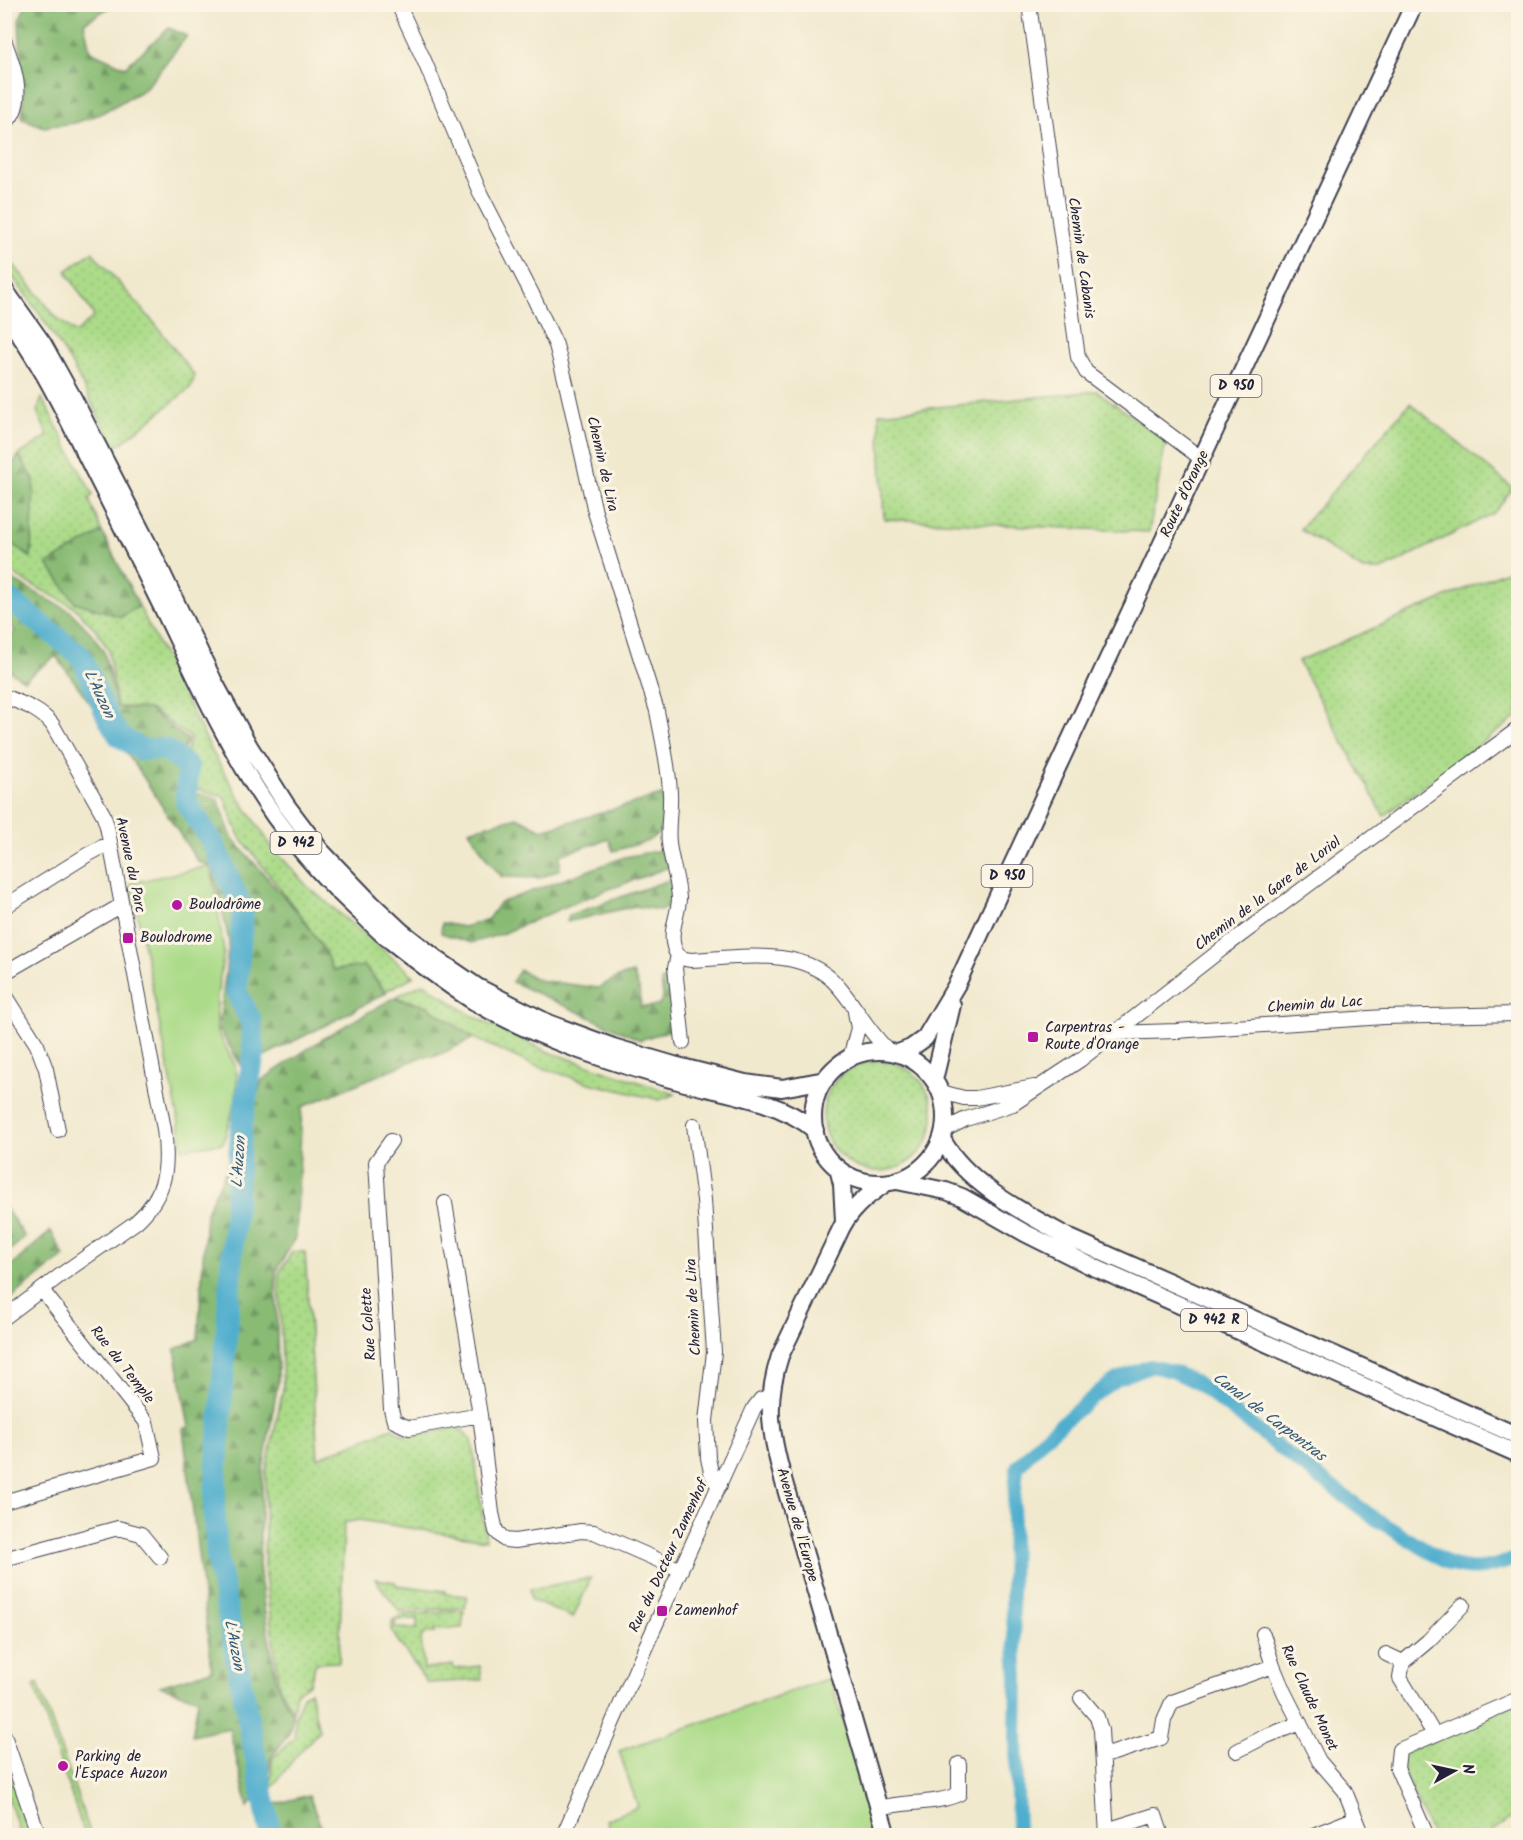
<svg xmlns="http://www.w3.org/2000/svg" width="1523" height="1840" font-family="Kalam,sans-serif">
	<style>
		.grass { fill: url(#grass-dots); stroke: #677e62; stroke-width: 1.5 }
		.forest { fill: url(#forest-firs); stroke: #566e58; stroke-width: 1.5 }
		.pitch { fill: #acdb89; stroke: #677e62; stroke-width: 1.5 }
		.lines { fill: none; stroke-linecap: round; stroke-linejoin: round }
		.canal { stroke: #50aece; stroke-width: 14 }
		.river { stroke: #50aece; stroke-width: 22 }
		.minor-casing { stroke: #414051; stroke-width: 16 }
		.major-casing { stroke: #414051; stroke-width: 20 }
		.minor { stroke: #fff; stroke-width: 14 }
		.major { stroke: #fff; stroke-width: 16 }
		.poi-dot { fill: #b5179e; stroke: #fcf5e5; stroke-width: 2 }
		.labels { text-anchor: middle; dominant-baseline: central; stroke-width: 6; stroke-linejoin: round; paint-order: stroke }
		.shield { fill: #fcf5e5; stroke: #63616e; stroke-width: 1.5 }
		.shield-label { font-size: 14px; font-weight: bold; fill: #22223b }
		.street-label { font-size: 15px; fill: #22223b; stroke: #fcf5e5 }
		.poi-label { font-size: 15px; fill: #22223b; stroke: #fcf5e5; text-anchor: start }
		.water-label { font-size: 16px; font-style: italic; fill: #345a76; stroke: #fcf5e5 }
	</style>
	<defs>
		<pattern id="grass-dots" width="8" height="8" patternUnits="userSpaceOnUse" patternTransform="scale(1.5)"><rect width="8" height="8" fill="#acdb89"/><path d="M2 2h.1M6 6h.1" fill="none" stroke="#94bc77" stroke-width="1.8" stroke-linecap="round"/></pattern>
		<pattern id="forest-firs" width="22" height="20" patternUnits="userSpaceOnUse" patternTransform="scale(1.5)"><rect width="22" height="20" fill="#89bb75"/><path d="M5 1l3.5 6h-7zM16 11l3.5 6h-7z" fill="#709861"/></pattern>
	</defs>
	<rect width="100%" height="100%" fill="#fcf5e5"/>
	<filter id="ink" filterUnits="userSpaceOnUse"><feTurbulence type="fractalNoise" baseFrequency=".0167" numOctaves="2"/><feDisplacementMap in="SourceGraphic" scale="12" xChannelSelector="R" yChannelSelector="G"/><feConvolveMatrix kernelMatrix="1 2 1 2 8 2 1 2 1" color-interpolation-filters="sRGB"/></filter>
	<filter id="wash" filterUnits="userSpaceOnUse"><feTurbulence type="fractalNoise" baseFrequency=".008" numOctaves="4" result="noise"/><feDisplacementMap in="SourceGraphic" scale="24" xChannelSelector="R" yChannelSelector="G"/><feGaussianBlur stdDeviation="1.35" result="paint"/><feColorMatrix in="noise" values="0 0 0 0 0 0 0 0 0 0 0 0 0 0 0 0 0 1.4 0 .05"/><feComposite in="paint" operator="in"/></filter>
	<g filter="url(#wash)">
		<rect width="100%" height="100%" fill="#f1e9ce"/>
		<!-- grass -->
		<path class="grass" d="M92,252L156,325L195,376L190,388L115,448L71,363L41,316L5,266V254L56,317L76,333L94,316L66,271Z
			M1097,391L1166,441L1149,532L884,519L879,413Z
			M42,398L93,495L89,499L102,532L48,565L121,617L139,606L214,755L238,796L272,847L307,886L414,976L386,991L364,966L333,971L324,950L301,916L239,836L224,797L189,786L190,767L183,761L191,738L150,709L117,707L108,649L97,631L74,607L19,578L5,566V539L30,557L34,480L19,455L48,436L37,411Z
			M1410,403L1513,488L1494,513L1382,570H1363L1300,529Z
			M1518,566V716L1384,816L1298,661Z
			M424,983L469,1014L546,1051L675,1094L660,1100L593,1084L533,1065L474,1038L427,1006L395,997Z
			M823 1116a55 55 0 1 1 110 0a55 55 0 1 1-110 0Z
			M292,1252H305L318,1458L392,1428L406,1437L459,1427L472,1440L486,1540L359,1520L344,1523L339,1662L316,1663L310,1683L296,1693L293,1712L279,1686L264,1567L266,1471L283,1389L279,1273Z
			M591,1578L573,1618L531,1600L530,1589Z
			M375,1579L395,1582L396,1585L445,1591V1594L467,1596L465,1608L399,1611Z
			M464,1611L462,1628L435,1629V1633H426L421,1638L424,1669L453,1665L454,1669L480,1666L482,1680L427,1683L392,1632V1621L396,1618L395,1628L417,1629V1619L399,1620V1615Z
			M38,1683L91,1835H85L34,1685Z
			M310,1691L319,1731L296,1756L271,1789L272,1759L294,1738L296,1714L303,1695Z
			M1518,1703V1815L1509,1819L1487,1835H1432L1401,1767L1402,1752Z
			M4,1763H5L30,1835H21L5,1789Z"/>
		<!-- forest -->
		<path class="forest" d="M26,5H113L84,23L90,51L125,67L169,28L187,36L145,89L100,114L75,123L43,127L22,118L23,97L19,20Z
			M19,455L34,480L31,557L5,539V472Z
			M102,532L139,606L121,617L75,602L47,564Z
			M5,573L14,581L70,611L92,634L104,652L117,707L148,709L188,740L177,764L183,770L182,789L218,799L232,838L301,916L324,950L333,970L364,966L386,993L330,1023L242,1067L219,1029L229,941L212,866L198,862L140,772L56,656L24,680L5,668L4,643L15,631L5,621Z
			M665,794L660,832L648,841L613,851L609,839L560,855V869L540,878L502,877L487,859L469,830L517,817L542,830Z
			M661,850L669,867L588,897L502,934L471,943L441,933L442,923L464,927L488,919L499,903L625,857Z
			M672,879L675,892L671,908L659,910L635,906L567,922L569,915Z
			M520,970L538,980L598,988L618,977L633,973L639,989L641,1007L658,1006L663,997L661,981L670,978L674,1029L640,1040L512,982Z
			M393,998L427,1006L474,1038L437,1056H424L302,1107L296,1236L276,1272L278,1382L263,1469L259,1564L264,1608L277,1685L293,1716L289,1734L270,1759L269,1781L248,1807L229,1728L192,1736L198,1699L160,1686L212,1670L183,1429L189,1427L175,1349L198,1339L206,1212L246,1129L262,1080L324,1038Z
			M5,1207L25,1237L5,1255H4Z
			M51,1231L64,1256L5,1303V1271Z
			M309,1795L324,1835H277L272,1805Z"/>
		<!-- pitch -->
		<path class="pitch" d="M209,866L213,878L224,951L217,998V1031L235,1065L237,1075L236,1099L223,1143L182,1149L178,1115L131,883Z
			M830,1678L877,1835H612L606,1820L638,1807L619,1751Z"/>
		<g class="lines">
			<!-- canal -->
			<path class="canal" d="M1018,1836L1016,1735L1017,1677L1012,1602L1013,1514L1017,1467L1042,1440L1101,1390L1117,1379L1150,1366L1172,1371L1196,1382L1298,1462L1377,1520L1449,1564C1476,1573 1493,1567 1518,1558"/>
			<!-- river -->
			<path class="river" d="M4,595L81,656L108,718L119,736L142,750L165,749L188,767L186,802L213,843L243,910L236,991L251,1021L254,1053L241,1129L214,1507L217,1558L271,1836"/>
		</g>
	</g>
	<g filter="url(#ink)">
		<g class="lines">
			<defs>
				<path id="minor" d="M398,4L424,60L481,195L532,294L556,345L565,379L595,512L657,711C662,738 669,766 670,793C671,810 667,827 669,843C671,862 678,879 679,898C679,914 669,931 674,947C676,956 682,959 691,960C737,958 802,945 837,985C856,1006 868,1032 889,1051
					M1029,4L1078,357L1086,372L1202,459
					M4,40C13,64 29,104 4,124
					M4,696C23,704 39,709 52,724L103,814L107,826L164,1129C169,1168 166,1195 136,1222L62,1274L4,1318
					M4,907L87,855L102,847L110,845
					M678,955L675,968L683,1042
					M4,973L115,909L122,906
					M4,993L37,1045L46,1069L58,1130
					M1115,1033L1176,1031L1384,1017L1518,1014
					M850,1058L858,1028L855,1012
					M941,1092L964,1098H976L1034,1087
					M694,1125L704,1200L714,1352L706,1421L708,1458L711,1472L715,1481L720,1485
					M944,1130L966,1119L1013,1104L1080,1060L1222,949L1518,729
					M391,1141L376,1162L391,1409L394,1421L409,1428L480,1415
					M445,1203L480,1415L492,1513L496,1531L505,1540L515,1541L581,1531L594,1532L681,1570
					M4,1502L154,1458L146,1422L42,1290
					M4,1559L118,1528L141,1534L160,1557
					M1263,1634L1273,1666L1284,1692L1319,1761L1345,1791L1363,1836
					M1386,1654L1403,1662
					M1081,1698L1097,1717L1101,1730L1107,1836
					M1434,1734L1400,1678L1403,1662L1428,1641L1463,1605
					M4,1735L39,1836
					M1237,1751L1264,1737L1300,1723
					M1104,1756L1161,1738L1164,1720L1172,1702L1273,1666
					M879,1808C906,1801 934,1805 959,1794V1764
					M1107,1830L1155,1815L1162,1836
					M563,1836L646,1646L754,1408L761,1399L770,1397
					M1311,1836L1356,1818
					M1427,1836L1397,1768L1399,1750L1518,1699"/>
				<path id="major" d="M4,289L43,344L73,398L151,550L213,680L249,746L287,806L321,851L371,903L402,932L438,960L479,988L548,1023L613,1047L674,1065L745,1083L782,1088L825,1080
					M4,313C39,358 64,411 89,461C116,514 142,566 168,619C200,686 232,756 275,817C300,851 329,884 360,912C370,922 380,933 391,941C418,962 446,984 475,1002C534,1037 601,1059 667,1078C716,1093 773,1096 815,1130
					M813 1117a66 66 0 1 1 132 0a66 66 0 1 1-132 0Z
					M898,1053L911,1048L925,1038L957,984L1057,768L1414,4
					M934,1080L952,1005
					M942,1139C966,1184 1026,1214 1070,1238L1518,1436
					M838,1168L842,1184L844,1221
					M897,1181L946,1191L962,1197L1025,1233L1089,1265L1518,1454
					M886,1183C865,1197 848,1211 838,1235L780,1356C765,1402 770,1432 783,1479L887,1836"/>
			</defs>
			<!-- minor casing -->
			<use href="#minor" class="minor-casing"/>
			<!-- major casing -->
			<use href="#major" class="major-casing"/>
			<!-- minor -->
			<use href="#minor" class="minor"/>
			<!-- major -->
			<use href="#major" class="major"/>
		</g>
	</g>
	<!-- markers -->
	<g class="poi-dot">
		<circle cx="177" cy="905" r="6"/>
		<rect x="122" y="932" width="12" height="12" rx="3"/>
		<rect x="1027" y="1031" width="12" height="12" rx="3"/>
		<rect x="656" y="1605" width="12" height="12" rx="3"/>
		<circle cx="63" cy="1766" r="6"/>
	</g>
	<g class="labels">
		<!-- shield labels -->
		<g class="shield">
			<rect x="1210.5" y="375" width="51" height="22" rx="4.5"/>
			<rect x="270.5" y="832" width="51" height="22" rx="4.5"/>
			<rect x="981.5" y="865" width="51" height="22" rx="4.5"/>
			<rect x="1181" y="1309" width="66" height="22" rx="4.5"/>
		</g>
		<g class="shield-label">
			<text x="1236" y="386">D 950</text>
			<text x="296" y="843">D 942</text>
			<text x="1007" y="876">D 950</text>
			<text x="1214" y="1320">D 942 R</text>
		</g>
		<!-- street labels -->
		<g class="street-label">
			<text transform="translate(1081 258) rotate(82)">Chemin de Cabanis</text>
			<text transform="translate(602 464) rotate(77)">Chemin de Lira</text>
			<text transform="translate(1185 494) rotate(-65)">Route d'Orange</text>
			<text transform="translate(130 865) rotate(78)">Avenue du Parc</text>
			<text transform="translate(1268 894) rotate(-37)">Chemin de la Gare de Loriol</text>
			<text transform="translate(1315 1005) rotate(-4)">Chemin du Lac</text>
			<text transform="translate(694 1307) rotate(-93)">Chemin de Lira</text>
			<text transform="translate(369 1324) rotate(-94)">Rue Colette</text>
			<text transform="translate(122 1365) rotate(52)">Rue du Temple</text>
			<text transform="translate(797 1525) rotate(74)">Avenue de l'Europe</text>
			<text transform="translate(669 1556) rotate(-65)">Rue du Docteur Zamenhof</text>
			<text transform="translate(1309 1698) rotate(65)">Rue Claude Monet</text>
		</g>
		<!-- poi labels -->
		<g class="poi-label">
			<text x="189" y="905">Boulodrôme</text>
			<text x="140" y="938">Boulodrome</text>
			<text x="1045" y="1028">Carpentras -<tspan x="1045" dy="17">Route d'Orange</tspan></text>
			<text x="674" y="1611">Zamenhof</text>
			<text x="75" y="1757">Parking de<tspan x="75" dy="17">l'Espace Auzon</tspan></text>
		</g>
		<!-- water labels -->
		<g class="water-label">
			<text transform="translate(99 694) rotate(65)">L'Auzon</text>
			<text transform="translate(239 1162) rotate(-86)">L'Auzon</text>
			<text transform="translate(1269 1417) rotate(37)">Canal de Carpentras</text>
			<text transform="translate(234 1645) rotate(79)">L'Auzon</text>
		</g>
	</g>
	<!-- margin -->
	<rect width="1523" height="1840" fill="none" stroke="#fcf5e5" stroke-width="24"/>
	<!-- north arrow -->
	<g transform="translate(1454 1771) rotate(82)" stroke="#fcf5e5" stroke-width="4.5" paint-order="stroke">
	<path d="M0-4.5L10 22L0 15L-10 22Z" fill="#22223b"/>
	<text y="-9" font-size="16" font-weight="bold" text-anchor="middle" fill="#22223b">N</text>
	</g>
</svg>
